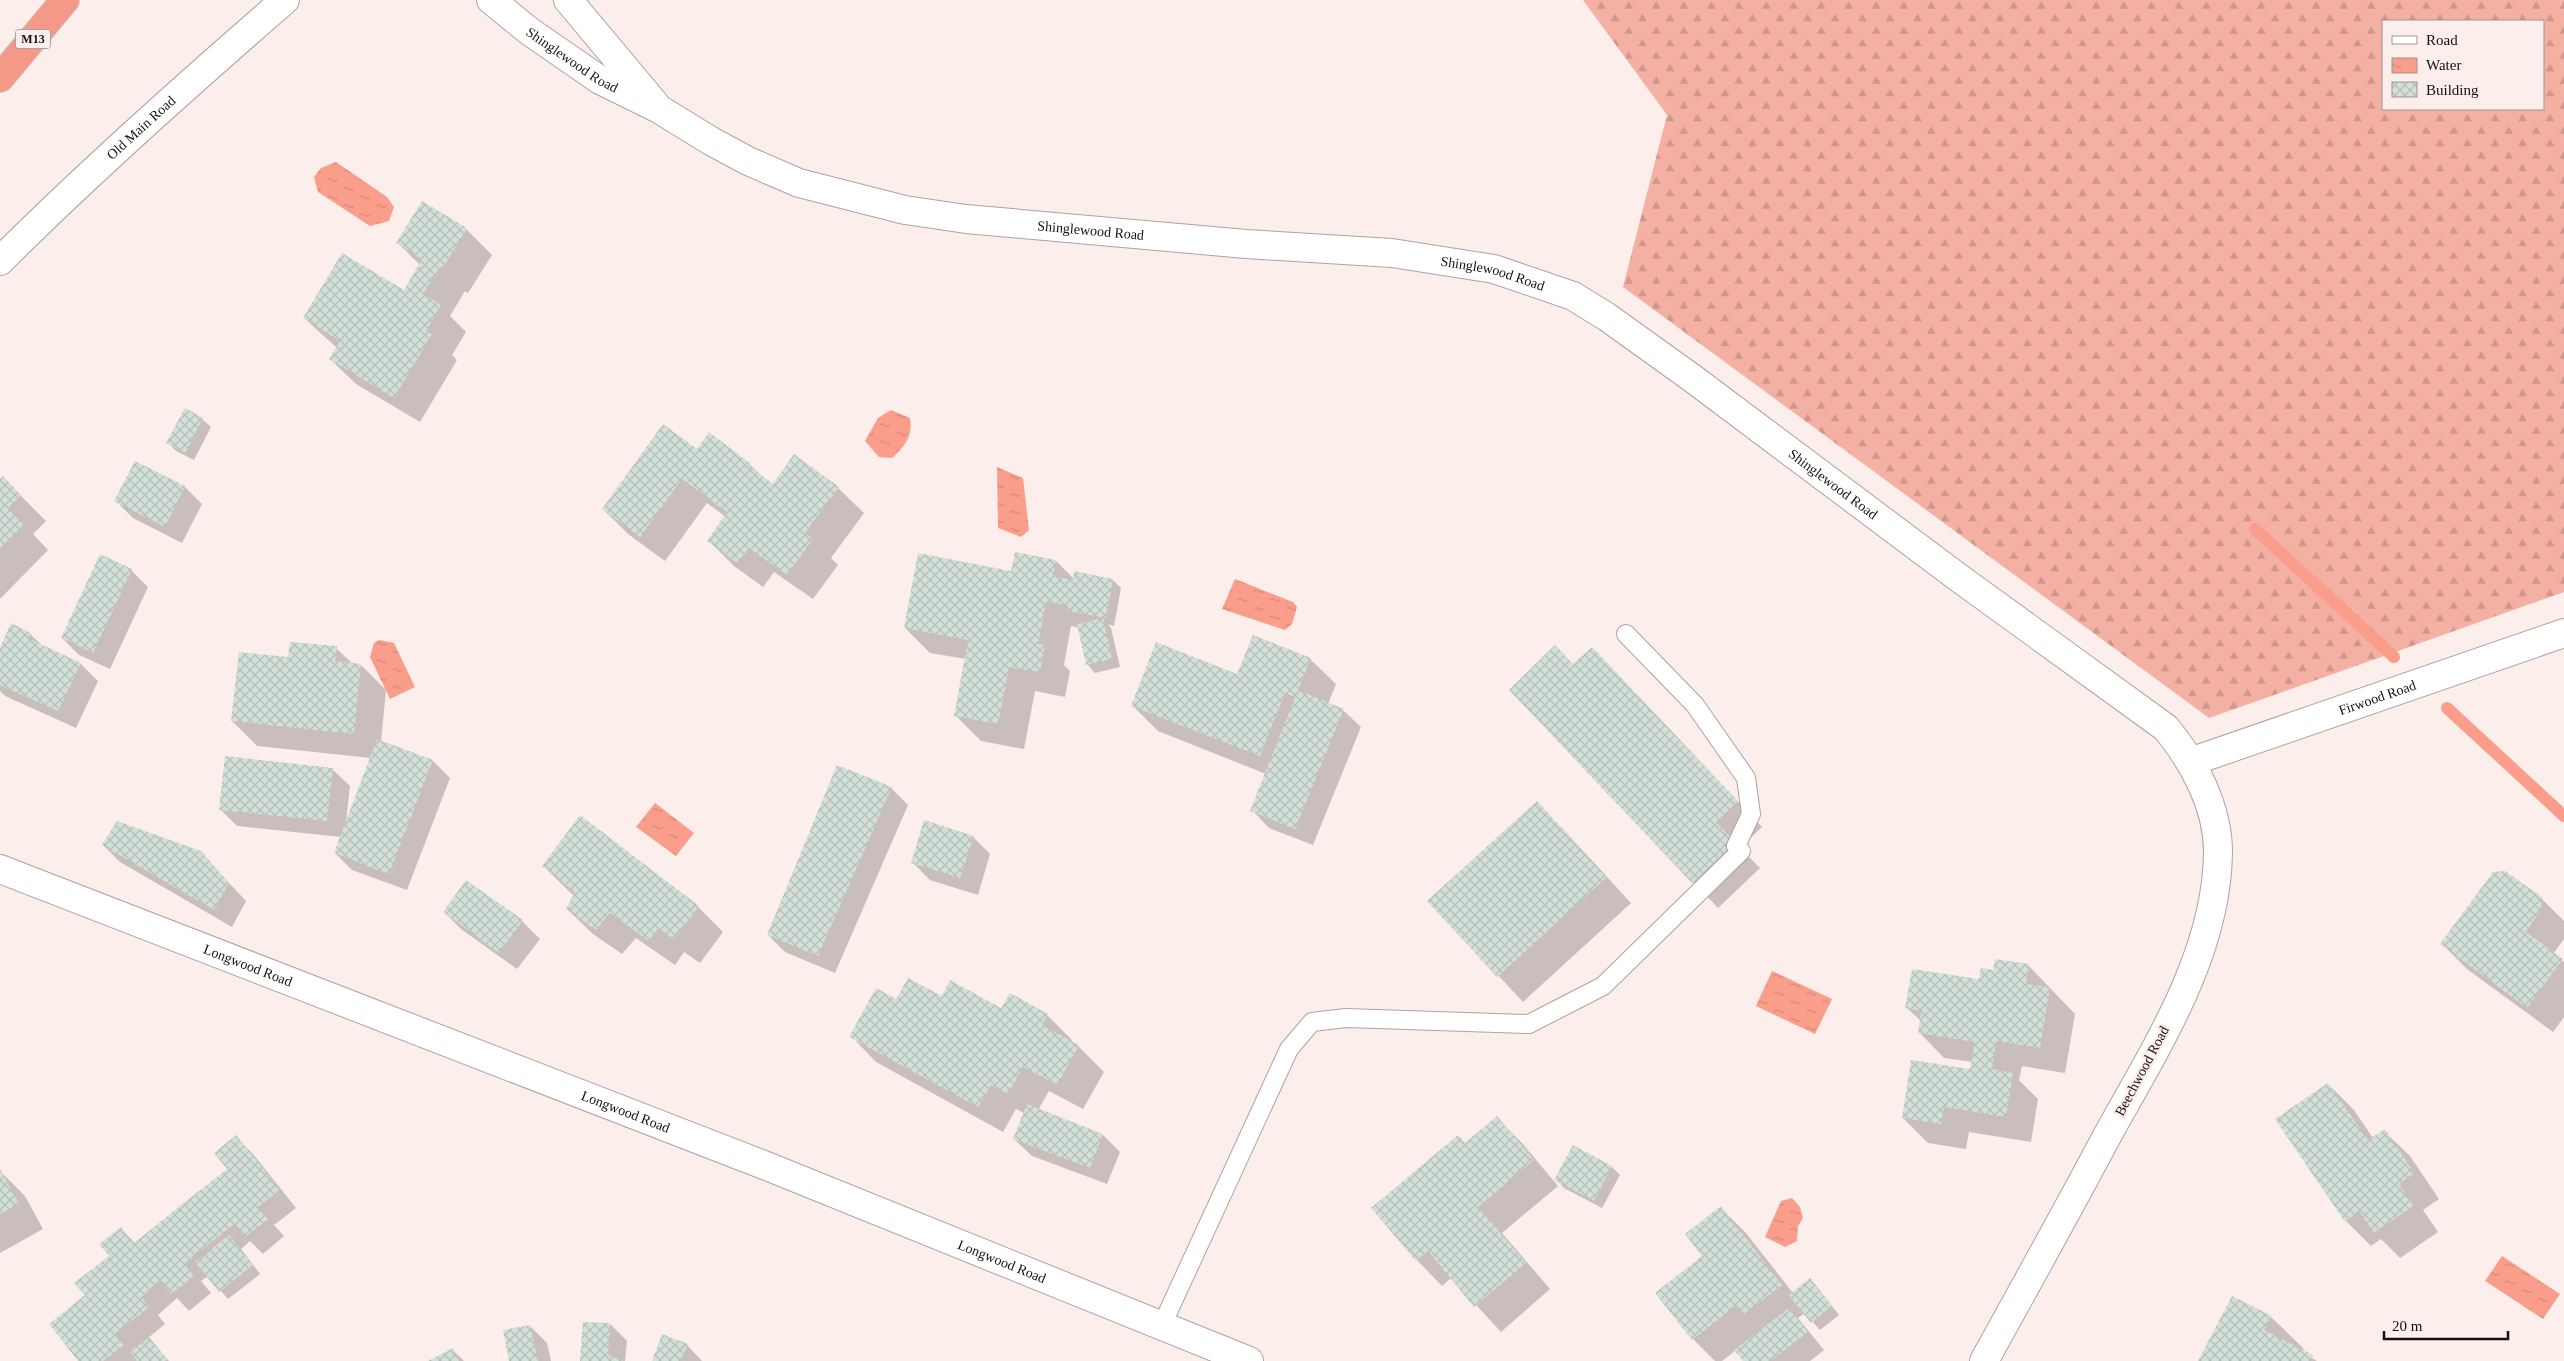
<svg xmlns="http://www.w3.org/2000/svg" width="2564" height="1361" font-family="Georgia,serif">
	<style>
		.forest { fill: url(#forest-firs); fill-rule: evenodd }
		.water { fill: url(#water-ripples) }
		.shadow { fill: #0003 }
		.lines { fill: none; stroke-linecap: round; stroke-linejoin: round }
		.stream { stroke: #fb9d8b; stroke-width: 12 }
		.building { fill: url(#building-cross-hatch) }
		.lane-casing { stroke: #afa29f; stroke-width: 20 }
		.street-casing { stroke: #afa29f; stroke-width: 30 }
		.secondary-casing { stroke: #afa29f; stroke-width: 30 }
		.highway-casing { stroke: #d0cfcf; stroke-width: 30 }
		.lane { stroke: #fff; stroke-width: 18 }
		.street { stroke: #fff; stroke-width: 28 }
		.secondary { stroke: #fff; stroke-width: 28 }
		.highway { stroke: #f49887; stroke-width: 28 }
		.labels { text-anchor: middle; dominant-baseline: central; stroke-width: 5; stroke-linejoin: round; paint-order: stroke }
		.shield { fill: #fceeeb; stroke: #5a5351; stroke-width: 1 }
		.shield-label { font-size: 12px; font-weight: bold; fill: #15100f }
		.street-label { font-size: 14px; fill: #15100f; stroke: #fceeeb }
	</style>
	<defs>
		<pattern id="forest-firs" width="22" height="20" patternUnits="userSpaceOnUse" patternTransform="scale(1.25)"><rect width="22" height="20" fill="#f4b0a3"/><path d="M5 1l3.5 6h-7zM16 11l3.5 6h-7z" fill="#d0968b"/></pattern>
		<pattern id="water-ripples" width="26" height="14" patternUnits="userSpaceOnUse" patternTransform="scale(1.25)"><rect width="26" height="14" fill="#fb9d8b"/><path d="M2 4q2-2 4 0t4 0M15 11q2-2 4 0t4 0" fill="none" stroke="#d68677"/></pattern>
		<pattern id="building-cross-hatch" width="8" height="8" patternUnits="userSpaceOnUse" patternTransform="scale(1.25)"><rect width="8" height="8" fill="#d3e0da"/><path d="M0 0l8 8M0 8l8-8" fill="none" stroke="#b4bfba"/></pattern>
	</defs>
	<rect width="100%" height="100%" fill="#fceeeb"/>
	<!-- forest -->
	<path class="forest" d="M1583,0H2564V592L2209,718L1623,287L1667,115ZM2383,21H2543V109H2383Z"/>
	<!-- water -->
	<path class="water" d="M336,162L387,197L394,207L389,221L370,226L318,192L314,177L321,168Z
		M891,410L910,418C913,436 905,446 892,458L879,457L865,441L878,418Z
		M997,467L1023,478L1029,530L1021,537L998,528Z
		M1235,579L1293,602L1297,607L1292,624L1285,630L1222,609Z
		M379,640L394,643L415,687L390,699L370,657L374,643Z
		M655,803L694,833L676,856L636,827Z
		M1772,971L1832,999L1815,1034L1756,1006Z
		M1792,1198L1800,1207L1803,1218L1798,1226L1797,1241L1785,1247L1765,1237L1781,1201Z
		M2502,1256L2560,1294L2543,1319L2485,1281Z"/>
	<!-- shadow -->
	<path class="shadow" d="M422,203L466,229L492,255L468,293L465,291L450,316L466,332L452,355L457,360L420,422L356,384L330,359L337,348L304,318L404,291L420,265L398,243Z
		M202,419L211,427L194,460L176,451L168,443Z
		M697,450L750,465L773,486L838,488L864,513L831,558L838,565L813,599L774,572L763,587L734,566L709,541L726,517L707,503L665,561L628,534L603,509Z
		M136,462L185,487L202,504L182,543L133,518L116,501Z
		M3,478L46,521L33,534L48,550L0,599V481Z
		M1056,561L1074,579L1113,580L1121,588L1114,626L1108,624L1111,628L1120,667L1095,673L1087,664L1079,628L1071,626L1064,665L1070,671L1065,697L1035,691L1024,749L981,741L955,715L966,659L930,653L905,628L1012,572Z
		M131,570L148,587L110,669L79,655L62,638Z
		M30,634L44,647L81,664L98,681L76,728L5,696L0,691V651Z
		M336,648L353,664L361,665L386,690L381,742L433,761L450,778L407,890L352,870L335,853L341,837L237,826L220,809L332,769L350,786L346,822L371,758L257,746L232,721L289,658Z
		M1592,648L1762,827L1740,848L1760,868L1718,908L1510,690L1574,666Z
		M1310,659L1336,684L1328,704L1343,710L1361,727L1313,845L1269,828L1252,810L1266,774L1158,731L1132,705L1238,676Z
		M891,788L908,805L835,973L785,952L768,935Z
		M1562,828L1631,903L1523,1002L1429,901Z
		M973,837L990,854L978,895L930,880L912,862Z
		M103,845L200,852L246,901L232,927L120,862Z
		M543,866L698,907L723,932L700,963L684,952L675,965L636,938L622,954L593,934L567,909L574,896Z
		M467,882L522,921L540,939L517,969L461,929L444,912Z
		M2541,898L2564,921V939L2553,954L2564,962V1017L2553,1032L2467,969L2442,944Z
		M2028,965L2075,1014L2065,1073L2022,1066L2019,1080L2038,1099L2031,1142L1969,1132L1966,1149L1928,1143L1903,1118L1971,1071L1973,1062L1944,1058L1919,1032L1921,1021L1907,1008L1980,981L1994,971Z
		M943,998L1002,1010L1047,1015L1072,1040L1071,1042L1078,1046L1104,1072L1083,1109L1049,1091L1038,1110L1103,1135L1120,1152L1107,1184L1032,1156L1014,1139L1024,1113L1016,1109L1003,1132L876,1062L851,1036L896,1001Z
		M2328,1084L2354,1110L2373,1138L2384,1131L2410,1156L2439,1199L2423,1210L2438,1232L2400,1258L2381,1239L2371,1246L2346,1221Z
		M1496,1117L1522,1143L1558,1186L1502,1233L1550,1289L1501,1332L1451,1278L1442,1286L1417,1260L1465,1145Z
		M236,1137L253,1154L296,1208L274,1225L284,1236L263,1254L250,1241L241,1249L260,1274L228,1299L208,1276L201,1281L211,1293L189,1311L177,1298L158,1315L165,1324L148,1338L169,1361H80L87,1296L110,1256L121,1229L135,1243L228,1170Z
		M1612,1167L1620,1175L1602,1208L1564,1188L1556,1179Z
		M0,1171L25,1196L43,1229L0,1253Z
		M1721,1208L1746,1233L1793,1293L1818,1288L1839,1315L1820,1330L1805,1313L1798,1318L1824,1350L1810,1361H1744L1736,1350L1722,1361H1715L1693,1339L1704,1256Z
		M2271,1317L2304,1349L2302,1352L2317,1361H2200Z
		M610,1324L627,1341L625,1361H581Z
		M530,1326L547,1343L551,1361H511Z
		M687,1345L702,1361H653Z
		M452,1349L464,1361H431Z"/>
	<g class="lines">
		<!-- stream -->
		<path class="stream" d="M2255,529L2394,657
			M2447,708L2564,816"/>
	</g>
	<!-- building -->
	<path class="building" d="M422,201L467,228L443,268L440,267L423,294L441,305L426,331L432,334L394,398L329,359L340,341L303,318L342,253L404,290L422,259L396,243Z
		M185,408L203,418L185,453L166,443Z
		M663,424L697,449L709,432L751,464L749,466L773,484L794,454L839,487L805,533L813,539L787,575L749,548L737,563L707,541L727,512L682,479L640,537L602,509Z
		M135,461L185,486L165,527L114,501Z
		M3,476L21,495L8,508L24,524L0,548V479Z
		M1015,552L1056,560L1053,576L1073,580L1074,571L1113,579L1106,618L1067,611L1068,605L1046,602L1038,644L1045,645L1040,672L1009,667L998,724L954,716L968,640L904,628L918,553L1011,571Z
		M100,554L132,569L93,653L61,638Z
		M1103,618L1112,659L1086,665L1077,624Z
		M11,623L31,633L28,638L81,663L58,711L0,685V648Z
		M1253,635L1311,658L1298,690L1344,709L1295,829L1250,811L1295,697L1285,693L1260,756L1131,706L1156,642L1237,674Z
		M290,642L337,646L335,661L361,664L354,734L231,721L239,652L288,657Z
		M1555,645L1573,664L1592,647L1738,801L1716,822L1735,842L1692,883L1509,690Z
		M377,739L433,760L389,874L334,853Z
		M225,756L333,768L327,821L219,810Z
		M837,765L892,787L818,956L767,935Z
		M1537,801L1607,877L1497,977L1427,901Z
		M580,815L699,906L674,939L658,928L649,941L610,913L596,930L566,909L575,892L542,866Z
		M924,820L974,836L960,878L911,863Z
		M117,821L201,851L229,883L214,910L102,845Z
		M2505,871L2542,897L2541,910L2526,932L2563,959L2527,1008L2440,944L2493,872Z
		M466,880L523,920L499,953L443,912Z
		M1995,959L2029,964L2026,984L2050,987L2040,1048L1996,1041L1992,1069L2013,1073L2006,1117L1944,1107L1941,1124L1902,1118L1911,1060L1970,1069L1975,1042L1918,1033L1921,1011L1905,1008L1912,969L1979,979L1981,968L1993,970Z
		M908,978L942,996L950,980L1001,1008L1010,993L1048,1014L1042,1025L1079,1045L1057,1085L1023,1067L1008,1094L991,1085L978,1107L849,1037L876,988L896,999Z
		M2328,1083L2368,1140L2385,1129L2414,1173L2399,1184L2413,1206L2374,1233L2359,1211L2345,1222L2275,1119Z
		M1027,1104L1103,1134L1090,1168L1013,1139Z
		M1497,1116L1534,1160L1478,1207L1526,1263L1474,1307L1428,1251L1416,1261L1371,1208L1458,1135L1465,1143Z
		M236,1135L280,1190L258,1207L268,1219L245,1237L234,1224L185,1263L194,1276L171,1294L161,1281L141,1297L149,1307L115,1334L124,1345L103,1361H78L49,1324L85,1295L74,1283L109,1256L99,1244L121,1227L134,1243L180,1206L227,1169L214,1153Z
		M1573,1145L1612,1166L1594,1201L1554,1180Z
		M0,1169L19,1204L0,1214Z
		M1721,1206L1782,1285L1744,1314L1737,1305L1692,1340L1655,1293L1702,1256L1685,1234Z
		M229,1235L253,1265L219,1292L195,1262Z
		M1810,1278L1832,1306L1811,1323L1789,1295Z
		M2232,1296L2272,1316L2264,1330L2313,1355L2310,1361H2198Z
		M1789,1308L1808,1332L1770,1361H1743L1734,1350Z
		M583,1322L610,1323L608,1355L623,1361H580Z
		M530,1325L538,1361H509L503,1330Z
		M662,1334L688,1344L681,1361H652Z
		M149,1337L167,1359L165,1361H137L130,1352Z
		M453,1348L460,1361H428Z"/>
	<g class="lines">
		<defs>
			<path id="lane" d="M1162,1325L1289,1049L1312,1022L1346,1018L1529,1024L1603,986L1741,851L1736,846L1751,814L1746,778L1695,705L1626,634"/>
			<g id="street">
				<path id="s1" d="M491,0L529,31L600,80L659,109L711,141L748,161L799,183L905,210L966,219L1246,244L1392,253L1494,269L1573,296L1607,317L1692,378L1959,578L2166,728C2194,762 2218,807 2218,852C2217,956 2154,1050 2106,1138C2066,1213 2025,1287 1984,1361"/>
				<path d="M568,0L655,104"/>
				<path id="s2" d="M2190,762L2564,633"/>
				<path id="s3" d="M0,869L769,1167L1249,1361"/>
			</g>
			<g id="secondary">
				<path id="s4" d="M0,261C91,170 188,84 285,0"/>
			</g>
			<path id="highway" d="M0,78L65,0"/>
		</defs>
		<!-- lane casing -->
		<use href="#lane" class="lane-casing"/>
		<!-- street casing -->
		<use href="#street" class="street-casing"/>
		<!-- secondary casing -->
		<use href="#secondary" class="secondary-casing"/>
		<!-- highway casing -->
		<use href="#highway" class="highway-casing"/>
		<!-- lane -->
		<use href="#lane" class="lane"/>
		<!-- street -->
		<use href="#street" class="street"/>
		<!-- secondary -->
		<use href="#secondary" class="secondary"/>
		<!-- highway -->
		<use href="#highway" class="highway"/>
	</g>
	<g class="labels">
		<!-- shield labels -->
		<rect class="shield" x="15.5" y="29.5" width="35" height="19" rx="4"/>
		<g class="shield-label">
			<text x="33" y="39">M13</text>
		</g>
		<!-- street labels -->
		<g class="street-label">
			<text stroke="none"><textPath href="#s1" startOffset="101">Shinglewood Road</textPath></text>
			<text stroke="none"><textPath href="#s4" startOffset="194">Old Main Road</textPath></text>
			<text stroke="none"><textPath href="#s1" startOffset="656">Shinglewood Road</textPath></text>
			<text stroke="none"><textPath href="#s1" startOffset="1061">Shinglewood Road</textPath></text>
			<text stroke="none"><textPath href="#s1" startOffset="1466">Shinglewood Road</textPath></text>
			<text stroke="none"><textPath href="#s2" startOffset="198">Firwood Road</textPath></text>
			<text stroke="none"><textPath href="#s3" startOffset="266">Longwood Road</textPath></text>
			<text transform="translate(2142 1071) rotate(-62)">Beechwood Road</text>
			<text stroke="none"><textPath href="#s3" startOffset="671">Longwood Road</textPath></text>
			<text stroke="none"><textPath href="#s3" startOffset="1076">Longwood Road</textPath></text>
		</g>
	</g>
	<!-- legend -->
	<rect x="2382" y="20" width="162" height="90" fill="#fceeeb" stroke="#a09593"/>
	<rect x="2392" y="36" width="25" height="8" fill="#ffffff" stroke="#a09593"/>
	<text x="2426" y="45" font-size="15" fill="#15100f">Road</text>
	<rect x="2392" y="58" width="25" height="15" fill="url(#water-ripples)" stroke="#a09593"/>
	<text x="2426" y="70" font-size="15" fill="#15100f">Water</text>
	<rect x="2392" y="82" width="25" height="15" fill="url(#building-cross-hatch)" stroke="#a09593"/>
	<text x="2426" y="95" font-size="15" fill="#15100f">Building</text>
	<!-- scale -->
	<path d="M2384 1331v8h124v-8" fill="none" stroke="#15100f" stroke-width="2.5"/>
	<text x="2392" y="1331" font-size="15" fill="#15100f" stroke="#fceeeb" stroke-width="4" paint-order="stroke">20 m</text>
</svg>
